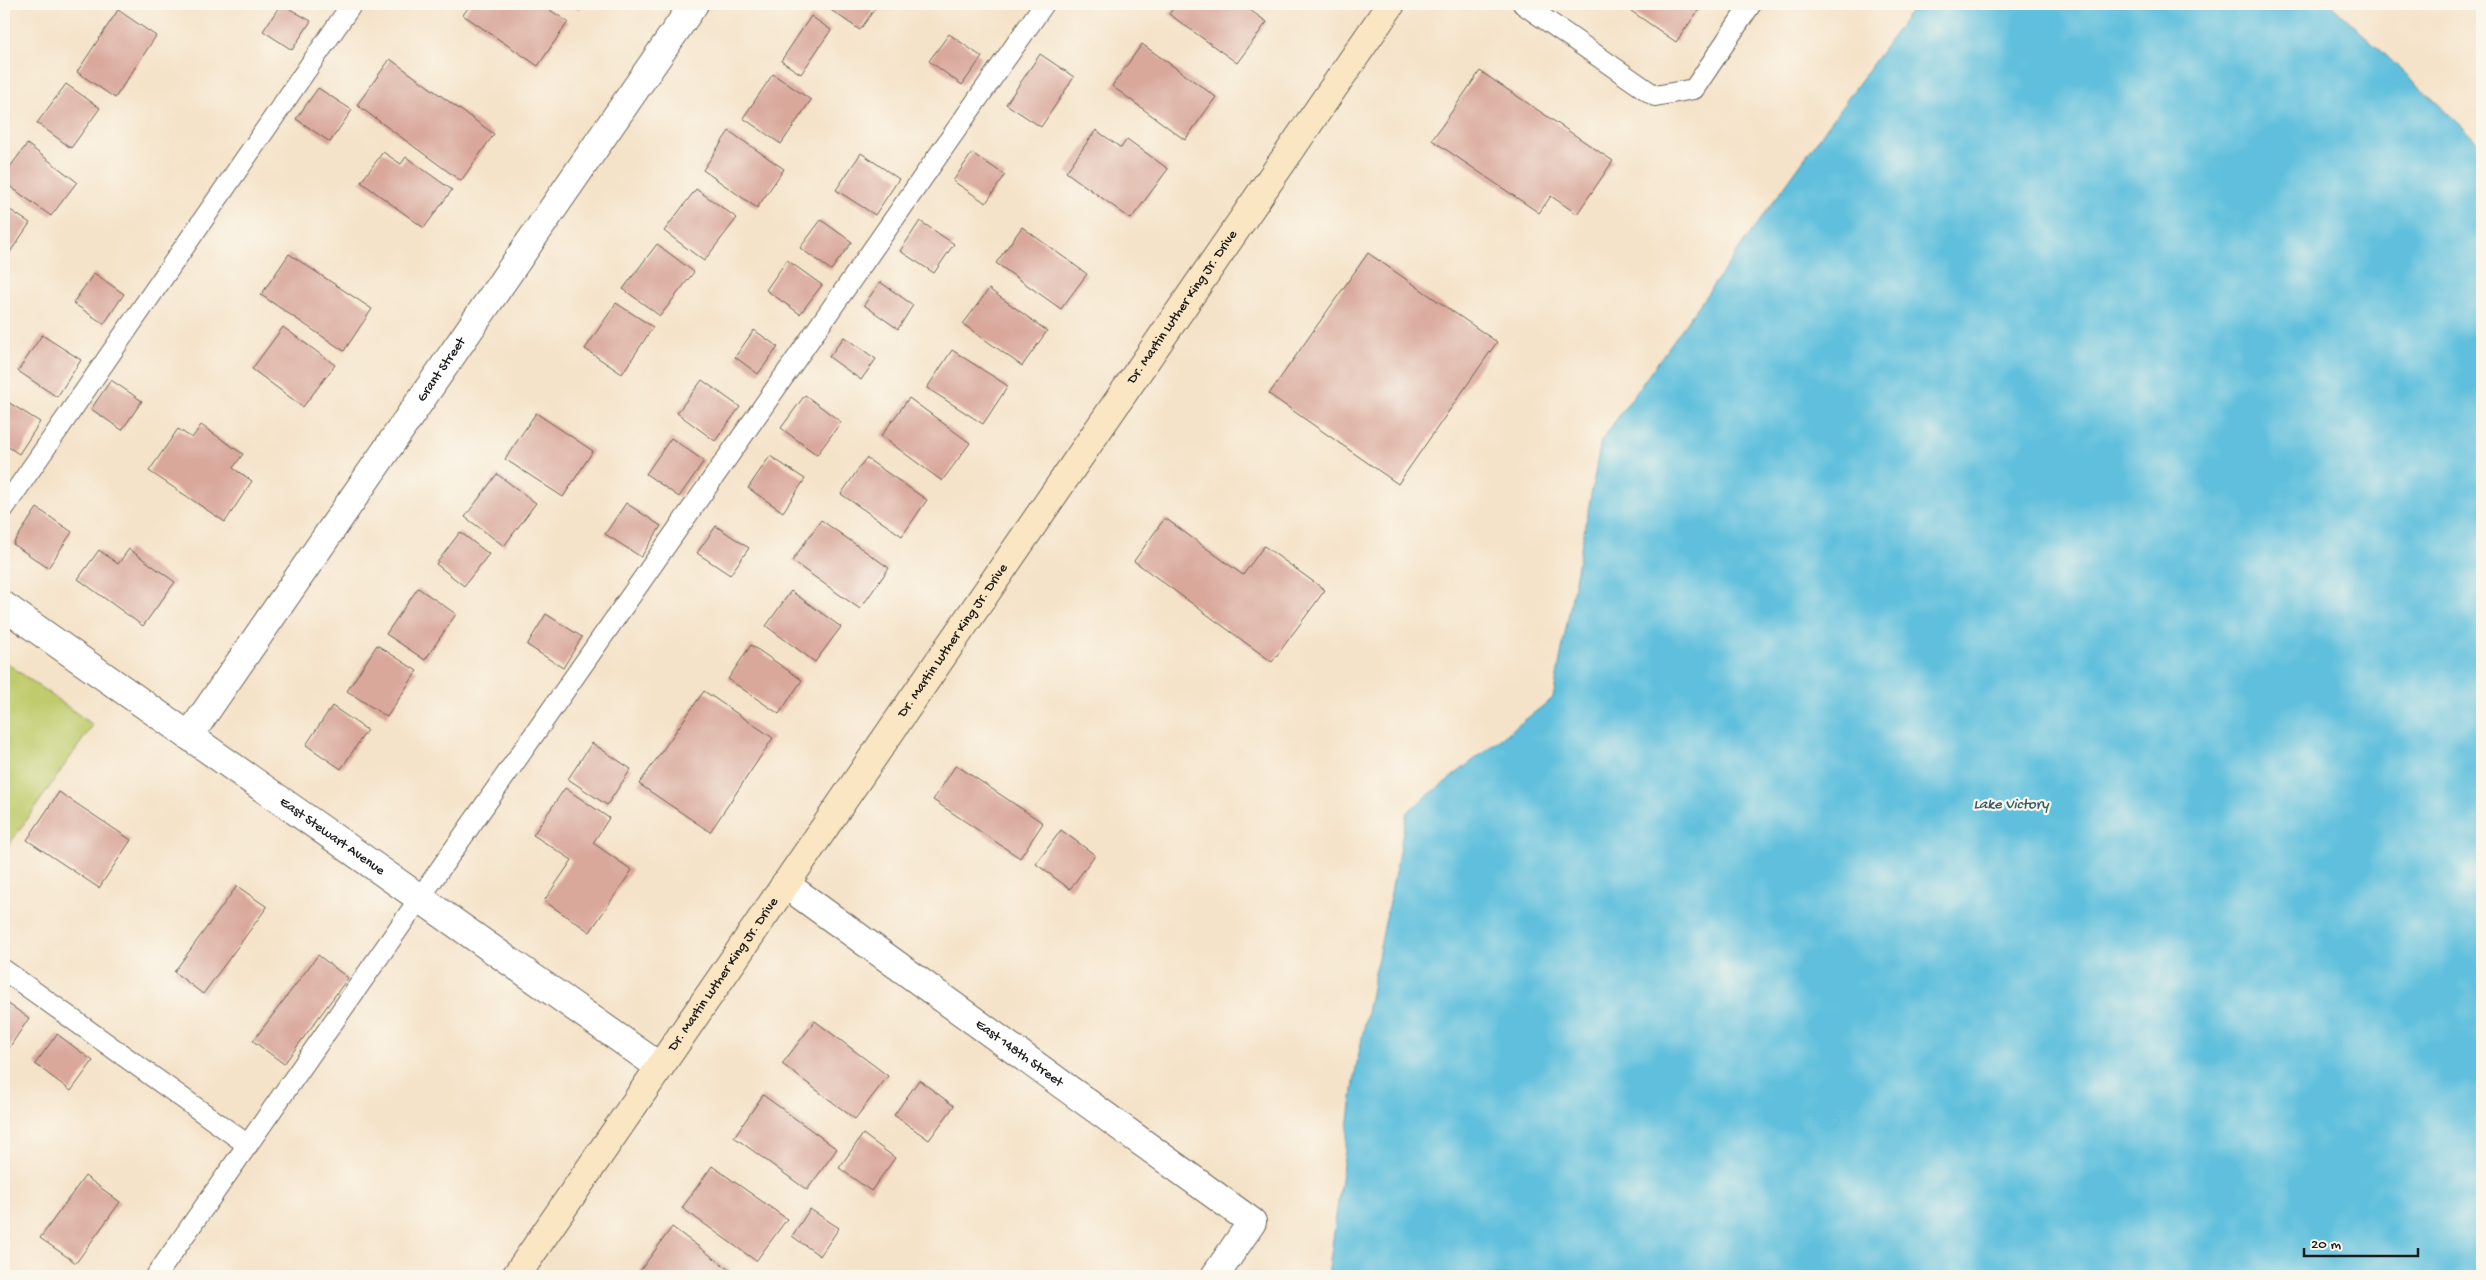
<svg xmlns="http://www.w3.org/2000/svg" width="2486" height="1280" font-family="'Gochi Hand',sans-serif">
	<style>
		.green { fill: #bfcb6c; stroke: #6e7444 }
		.water { fill: #5ebfdd; stroke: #3d6e7c }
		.building { fill: #d9a89b }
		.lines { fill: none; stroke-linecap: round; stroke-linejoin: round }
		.lane-casing { stroke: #686259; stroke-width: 22 }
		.street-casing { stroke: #686259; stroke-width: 30 }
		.secondary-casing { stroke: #686259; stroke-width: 30 }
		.lane { stroke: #fff; stroke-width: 20 }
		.street { stroke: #fff; stroke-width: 28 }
		.secondary { stroke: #fbe6c3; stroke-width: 28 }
		.labels { text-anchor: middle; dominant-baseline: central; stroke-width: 4.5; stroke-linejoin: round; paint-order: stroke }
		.street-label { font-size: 14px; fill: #1c1c1c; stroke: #fbf7ec }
		.water-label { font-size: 15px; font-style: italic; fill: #365d69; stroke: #fbf7ec }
	</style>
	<rect width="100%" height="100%" fill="#fbf7ec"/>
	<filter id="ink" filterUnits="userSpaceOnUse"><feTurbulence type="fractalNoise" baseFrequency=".02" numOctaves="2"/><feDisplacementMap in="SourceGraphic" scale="10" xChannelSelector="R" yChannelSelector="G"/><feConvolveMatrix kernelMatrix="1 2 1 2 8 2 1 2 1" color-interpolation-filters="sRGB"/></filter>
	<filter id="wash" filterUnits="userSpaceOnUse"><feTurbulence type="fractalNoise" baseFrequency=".0096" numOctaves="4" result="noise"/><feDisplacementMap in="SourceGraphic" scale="20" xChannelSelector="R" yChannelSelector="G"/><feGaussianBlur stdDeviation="1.12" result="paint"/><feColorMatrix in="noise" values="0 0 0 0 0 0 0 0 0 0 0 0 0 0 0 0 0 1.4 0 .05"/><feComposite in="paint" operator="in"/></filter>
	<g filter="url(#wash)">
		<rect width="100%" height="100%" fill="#f5e3c9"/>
		<!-- green -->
		<path class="green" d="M4,661L93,725L4,852Z"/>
		<!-- water -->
		<path class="water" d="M1968,4H2331L2482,145V1276H1328L1356,1068L1407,812L1553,698L1601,441L1910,12Z"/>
		<g id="blocks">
			<!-- building -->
			<path class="building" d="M281,4L311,21L292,50L263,31Z
				M471,4H541L568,22L538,66L463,15Z
				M570,4H583L579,10Z
				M822,4H878L860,30Z
				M1177,4H1241L1267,22L1237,63L1169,14Z
				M1621,4H1703L1676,42Z
				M118,10L156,36L115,98L77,72Z
				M811,16L831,30L801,74L781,61Z
				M949,34L982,57L962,85L929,61Z
				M1142,44L1216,97L1185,140L1112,86Z
				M1040,54L1074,77L1041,127L1006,104Z
				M390,59L494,134L461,181L357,105Z
				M1480,71L1613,161L1577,214L1551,196L1539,213L1432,140Z
				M773,74L811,100L781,144L743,118Z
				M66,84L100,108L71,148L37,123Z
				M318,88L352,110L330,142L296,119Z
				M1096,130L1121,148L1127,139L1168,169L1131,219L1066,172Z
				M729,131L784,169L757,208L703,170Z
				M27,144L77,182L51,216L4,182V175Z
				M383,152L401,164L406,157L452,190L424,228L361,182Z
				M861,153L899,179L875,215L836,190Z
				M972,153L1005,175L986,203L953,181Z
				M696,189L737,218L704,261L664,231Z
				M4,206L30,223L4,261Z
				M821,220L852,242L831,270L800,248Z
				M920,221L954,244L934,273L900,251Z
				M1022,227L1087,274L1061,309L996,263Z
				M657,244L694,272L660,316L623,289Z
				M1368,253L1497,342L1398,484L1269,394Z
				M289,254L372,309L344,351L261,295Z
				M787,260L822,285L800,314L766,290Z
				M94,273L124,294L104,324L73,303Z
				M880,282L913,305L898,329L864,305Z
				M989,289L1047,331L1022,366L963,324Z
				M616,303L653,327L622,374L585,349Z
				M283,327L335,365L303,407L252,369Z
				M754,330L778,347L758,374L735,357Z
				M42,335L81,360L57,397L18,371Z
				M844,337L876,359L861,380L829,357Z
				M952,350L1008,386L983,424L927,388Z
				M111,380L142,401L122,430L91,409Z
				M702,380L740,407L715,441L677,413Z
				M805,395L841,422L817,455L781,428Z
				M909,398L970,443L942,481L881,436Z
				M8,402L40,422L19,454L4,444V409Z
				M536,413L593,451L563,497L505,459Z
				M201,425L243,454L233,468L252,481L225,522L149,471L178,429L192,438Z
				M671,438L704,461L679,497L646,474Z
				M770,456L805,479L783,512L748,488Z
				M866,458L927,500L902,536L841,494Z
				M497,474L536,503L504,546L465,517Z
				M626,503L661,526L641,557L605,534Z
				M37,508L72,532L48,568L13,544Z
				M1165,518L1243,575L1264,546L1325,590L1272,662L1134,561Z
				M821,520L889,568L860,609L792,561Z
				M716,526L749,548L730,575L697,553Z
				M460,532L489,554L464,586L436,564Z
				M129,549L175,582L143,626L78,579L99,550L118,564Z
				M418,588L456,614L425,660L386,634Z
				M791,591L841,627L815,662L766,626Z
				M546,614L582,637L563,668L527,645Z
				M377,645L417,671L387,717L347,691Z
				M751,645L802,680L779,714L728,679Z
				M704,691L773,738L710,832L639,784Z
				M332,706L367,730L341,769L306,745Z
				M592,743L631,769L607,805L568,779Z
				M956,765L1043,823L1020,858L933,800Z
				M565,788L609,818L593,843L632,870L590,932L544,901L572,860L533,835Z
				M59,792L131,840L99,888L27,840Z
				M1061,830L1095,855L1070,889L1036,864Z
				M237,886L267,907L203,994L174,972Z
				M318,955L348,978L284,1064L253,1041Z
				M4,1001L29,1018L9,1048L4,1044Z
				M815,1021L888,1076L855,1119L782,1064Z
				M57,1034L93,1061L71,1091L35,1064Z
				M919,1080L954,1106L929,1140L894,1115Z
				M763,1095L837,1149L807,1190L734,1137Z
				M863,1134L895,1158L871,1191L839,1168Z
				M712,1166L787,1219L756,1261L682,1208Z
				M85,1176L120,1202L76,1263L40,1238Z
				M810,1209L839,1228L820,1256L792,1236Z
				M672,1227L738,1276H647L640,1271Z
				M351,1271L359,1276H347Z"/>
		</g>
	</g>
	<g filter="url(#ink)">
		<use href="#blocks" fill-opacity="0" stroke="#686259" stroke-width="1"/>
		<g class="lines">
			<defs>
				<path id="lane" d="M1523,4L1655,96L1694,89L1751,4
					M4,508L352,4
					M4,970L248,1145
					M156,1276L1044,4"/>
				<g id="street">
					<path id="s1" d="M4,606L660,1067"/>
					<path id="s2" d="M189,736L694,4"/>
					<path id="s3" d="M785,884L1252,1222L1215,1276"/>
				</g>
				<g id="secondary">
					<path id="s4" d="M516,1276L1391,4"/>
				</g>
			</defs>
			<!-- lane casing -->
			<use href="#lane" class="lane-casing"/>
			<!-- street casing -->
			<use href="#street" class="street-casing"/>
			<!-- secondary casing -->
			<use href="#secondary" class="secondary-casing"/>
			<!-- lane -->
			<use href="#lane" class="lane"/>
			<!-- street -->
			<use href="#street" class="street"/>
			<!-- secondary -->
			<use href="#secondary" class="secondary"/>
		</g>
	</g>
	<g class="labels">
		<!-- street labels -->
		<g class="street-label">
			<text stroke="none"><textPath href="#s4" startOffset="1176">Dr. Martin Luther King Jr. Drive</textPath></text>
			<text stroke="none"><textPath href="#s2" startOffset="445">Grant Street</textPath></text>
			<text stroke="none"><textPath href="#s4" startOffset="771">Dr. Martin Luther King Jr. Drive</textPath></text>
			<text stroke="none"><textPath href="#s1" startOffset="401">East Stewart Avenue</textPath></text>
			<text stroke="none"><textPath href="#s4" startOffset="366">Dr. Martin Luther King Jr. Drive</textPath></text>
			<text stroke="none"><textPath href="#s3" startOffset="289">East 148th Street</textPath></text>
		</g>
		<!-- water labels -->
		<g class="water-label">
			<text x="2011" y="805">Lake Victory</text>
		</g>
	</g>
	<!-- margin -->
	<rect width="2486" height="1280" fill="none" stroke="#fbf7ec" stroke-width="20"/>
	<!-- scale -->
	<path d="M2304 1248v8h114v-8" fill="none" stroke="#1c1c1c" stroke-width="2.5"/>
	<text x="2311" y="1248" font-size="15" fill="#1c1c1c" stroke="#fbf7ec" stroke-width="4" paint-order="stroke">20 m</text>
</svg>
